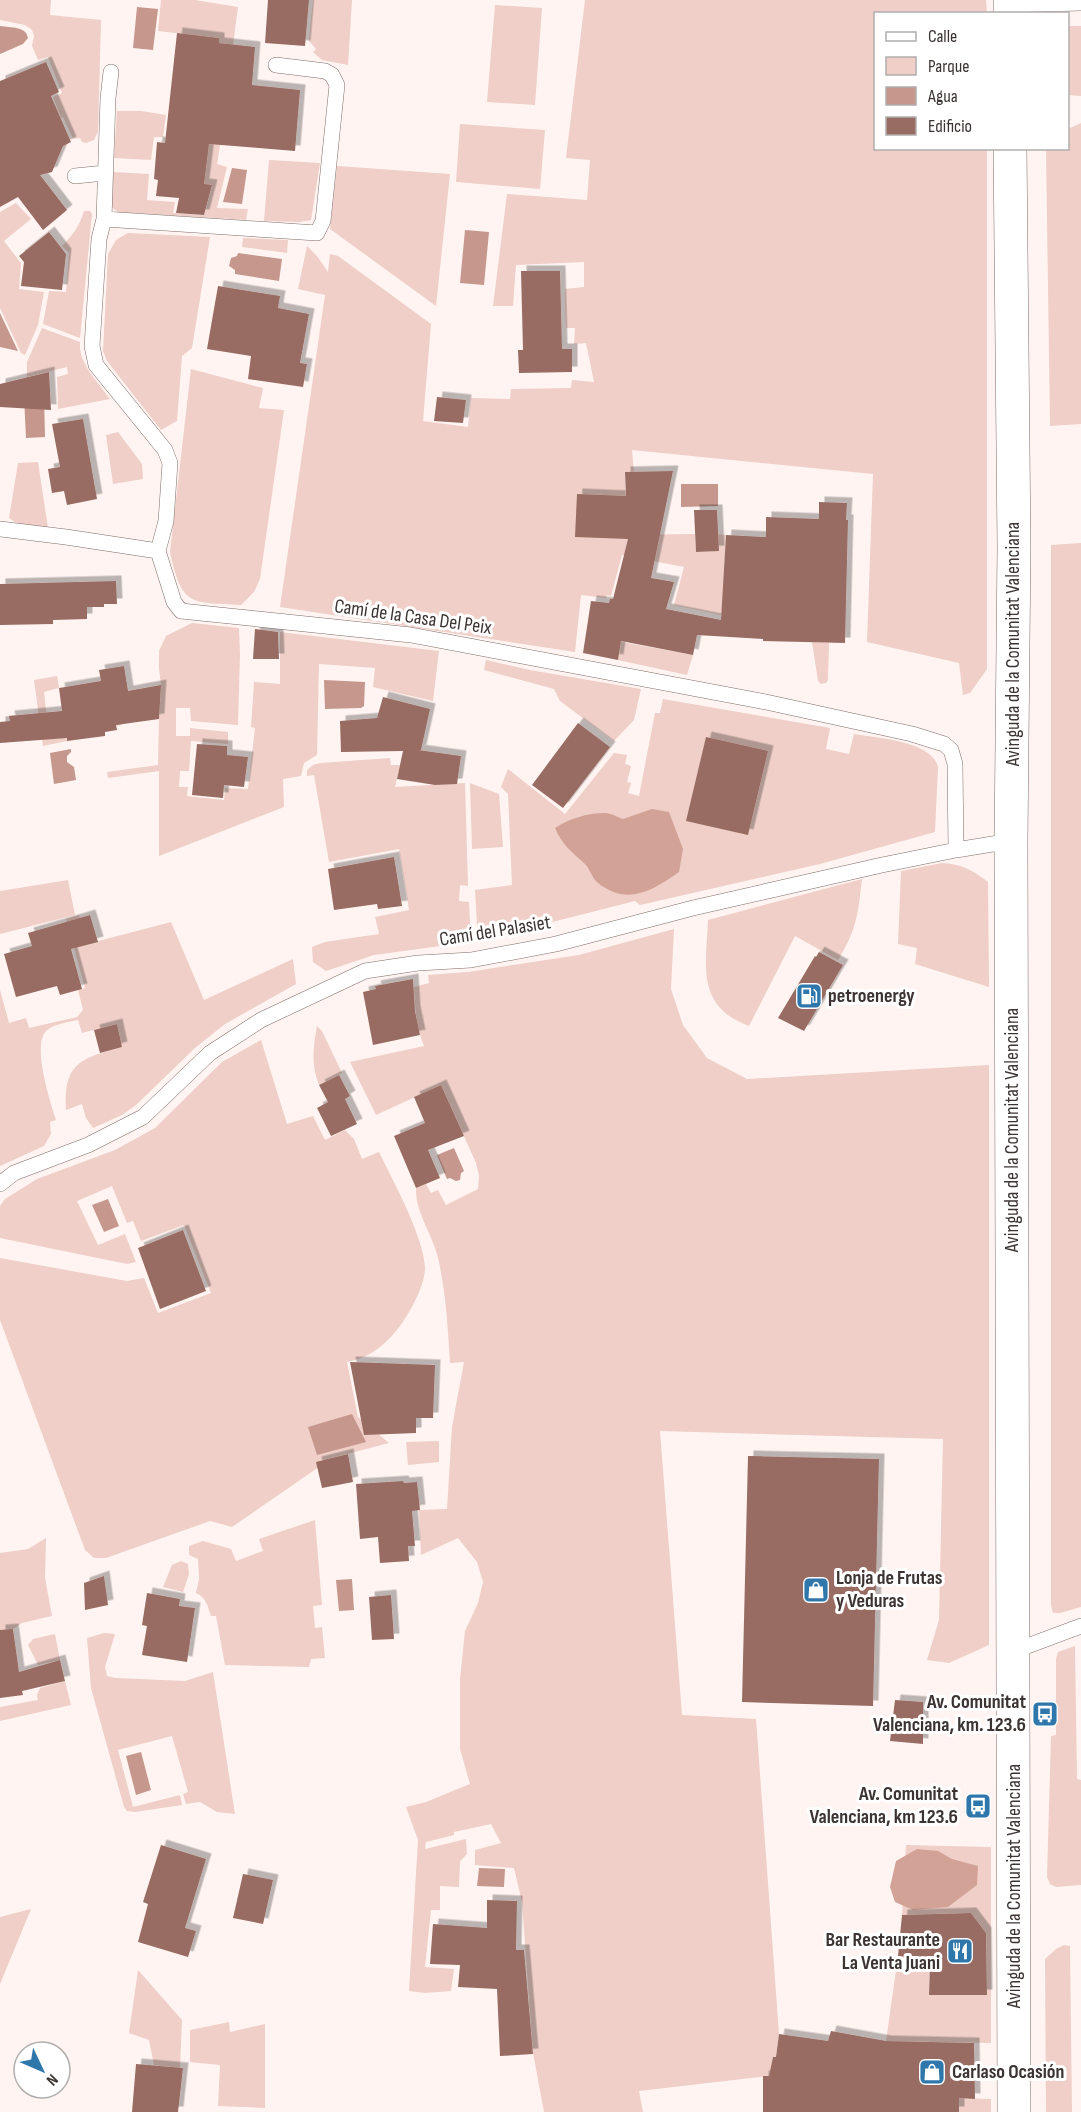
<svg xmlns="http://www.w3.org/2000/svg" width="1081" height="2112" font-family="'Sofia Sans Condensed',sans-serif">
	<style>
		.green { fill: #efcfc7 }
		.forest { fill: #d2a297 }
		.water { fill: #c6978c }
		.building { fill: #986c62; filter: url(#shadow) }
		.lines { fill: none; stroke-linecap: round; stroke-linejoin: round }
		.lane-casing { stroke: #7d6d69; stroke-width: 16 }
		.secondary-casing { stroke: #7d6d69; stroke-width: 34 }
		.lane { stroke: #fff; stroke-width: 15 }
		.secondary { stroke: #fff; stroke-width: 33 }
		.labels { text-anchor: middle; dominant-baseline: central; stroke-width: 6; stroke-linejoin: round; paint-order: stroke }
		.street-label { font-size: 20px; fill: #3b3433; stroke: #fff }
		.poi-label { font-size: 20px; font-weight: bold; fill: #3b3433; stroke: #fff; text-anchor: start }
	</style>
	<defs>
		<filter id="shadow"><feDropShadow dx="5.5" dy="-5.5" stdDeviation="0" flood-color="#0004"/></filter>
	</defs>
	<rect width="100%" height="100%" fill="#fff4f1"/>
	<!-- green -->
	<path class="green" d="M0,0H51L50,15L101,20L98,132L94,140L86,143L82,142L80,138L73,139L63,117L61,118L53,97L62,93L48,57L38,60L32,46L34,36L32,30L25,25L0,20Z
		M161,0H195L238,7L233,45L219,43V38L158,31Z
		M313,0H352L348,65L322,60L313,52L316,49L309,41Z
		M585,0H986L987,13L876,14V148L987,149V669L970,693L963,695L959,663L867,642L873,474L632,450L634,472L625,473L627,535L695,534L696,552L713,551V534L726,535L722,615L674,605L684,567L622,555L611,596L607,595L606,598L581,595L575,652L280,607L325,295L298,289L307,246L317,256L328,272L330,254L338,256L431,324L423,421L468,427L471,398L510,399L511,389L571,388L572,380L594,382L586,343L574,344L575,328H566L565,289L584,287V262L516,265L513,306H493L507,194L587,200L590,160L566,158Z
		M495,5L542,8L535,105L487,102Z
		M1068,26H1081V96L1068,95Z
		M117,111H141L166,115L163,137H154L151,160L114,158Z
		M212,120L224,121L217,164L227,167L217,208L248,209L246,220L118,212L110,206L113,172L149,174L147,200L175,202L173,213L204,215L212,186L201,200Z
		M1081,123V424L1050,426L1046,149L1068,148V129Z
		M460,124L545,130L540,189L456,182Z
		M269,160L320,163L311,220L299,222L264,221Z
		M337,166L450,174L436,306L330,229Z
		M16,203L31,219L4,241L21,263L19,289L44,292L38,325L25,355L21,353L0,308V212Z
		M84,211H90L92,214L80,338L43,324L49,291L66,292L69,253L62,246C73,235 80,225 84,211Z
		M128,233L210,237L192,348L182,356L177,421L161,430L107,361L103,351L108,254L116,240Z
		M243,238L288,240L287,253L242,247Z
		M42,328L80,342C78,363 98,382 110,399L58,409L57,377L68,374L67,367L27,377V362Z
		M191,369L263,388L259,408L284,410L260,579L254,592L241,605C190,602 182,607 170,552Z
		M118,432L142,464L143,479L113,484L106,435Z
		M38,462L48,528L20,525L9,518L18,463Z
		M1081,543V1607L1060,1613H1053L1051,1605V545Z
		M192,623L239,628L240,654L238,725L191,721L190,708H176V736H190V728L228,732V744L191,741L189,771H180L179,787H188L187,796L224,800L225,788L248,789L255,728L251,727L254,682L280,684V632L439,651L433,701L373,687L375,668L319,664L317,755L304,763L301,776L283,779L284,807L159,856V771L108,778L107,772L158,765L159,719L161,685L159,669V651L166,636Z
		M621,642L693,655L687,675L618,660Z
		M812,642L829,643L828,680L826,683L821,684L818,681Z
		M486,660L530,670L641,689L634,720L614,741L560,701L554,689L484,670Z
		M57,676L59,688L44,692L49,737L66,734L67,741L43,746L34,680Z
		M663,699L830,728L826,749L849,754L854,734C877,738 932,741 938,767L935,832L820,864L640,905L635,901L478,941L475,890L512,885L508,794L501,787L508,769L565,814L614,753L627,755L625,764L631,766L627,782L631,783L628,793L639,796L655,713H660Z
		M390,758L391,765H400L395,787L465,783L468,886L460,885L459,901L469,902L471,942L374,955L326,971L313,962L312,947L325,942L379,934L375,917L409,910L399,849L329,862L314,775L307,776V770L313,765L320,763Z
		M470,783L499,794L503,847L472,849Z
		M942,863C962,864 972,870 988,882L989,987L915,964L917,948L898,944L901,871Z
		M862,879C858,914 857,929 838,960L795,936L749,1026C696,1006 706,967 708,920Z
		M68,880L75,915L0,934V891Z
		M79,915L87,944L171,922L204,1000L293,959L296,984L225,1024L195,1048L136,1105L122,1115L93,1128L86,1118L82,1104L66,1110C63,1063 81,1058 122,1047L117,1024L82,1033L78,1020C69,1022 53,1024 46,1031C32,1046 50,1101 56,1120L50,1122L51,1134L44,1146L0,1166V990L9,1023L26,1018L29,1028L77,1017L83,1010L78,990L85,988L66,919Z
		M674,929L671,989L683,1025L707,1058L747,1079L989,1065V1645L949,1663L927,1660L939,1620L943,1439L660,1431L682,1715L756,1719L779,2034L776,2057H773L769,2076L639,2091L643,2112H544L533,2053L522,1902L514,1868L475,1865V1850L501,1843L491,1824L454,1832V1835L426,1842L425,1849L466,1839L467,1854L460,1861L459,1887L440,1886V1910H431L425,1967L454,1969L451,1991L425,1993L409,1991L418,1840L406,1807L426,1802L470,1784L460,1749V1679L465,1631L478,1603L483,1582L477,1562L458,1538L421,1555L419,1510L447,1509L452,1427L464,1362L450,1363C448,1329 446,1295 439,1262C434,1236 415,1213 416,1188L426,1184L431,1193L438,1190L446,1205L478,1189L479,1176L476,1163L441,1085L376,1115L350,1062L424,1046C416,1027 415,1007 414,987L429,983L428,975L468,972L579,955Z
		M317,1026L322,1031L342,1073L319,1085C311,1065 313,1047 317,1026Z
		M261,1040L287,1124L313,1116L325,1140L345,1130L354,1139L362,1159L379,1152C393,1181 424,1237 425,1268C425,1286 408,1317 396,1331C383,1347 368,1358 347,1362L358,1417L389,1443L332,1458L232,1527L210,1521L106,1558H94L85,1550L0,1320V1258L127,1281L144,1278L158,1313L211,1293L184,1225L141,1241L133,1221L127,1223L112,1186L77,1201L98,1245L125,1234L136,1262L127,1264L0,1238V1206L5,1199L37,1179L115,1150L155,1128L222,1062Z
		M439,1441V1462L408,1465L406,1442Z
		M315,1520L322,1605L313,1606L315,1628L322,1627L325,1658L311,1659L309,1667L225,1665L216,1616H211C208,1607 206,1597 196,1593L199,1579L198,1559L189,1555V1546L203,1541L231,1549L236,1561L263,1551L259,1539Z
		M46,1538L45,1578L52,1616L22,1623L0,1638V1553L28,1549Z
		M181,1561L188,1564L189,1574L183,1592L163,1587L172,1565Z
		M104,1633L115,1634L105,1667L107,1676L116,1678L185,1681L213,1672L235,1814L217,1812L200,1802L186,1804L183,1794L188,1792L172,1736L118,1750L133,1807L180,1795L182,1805L135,1812L127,1811L124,1807L91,1688L87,1638Z
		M55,1634L60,1660L38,1665L28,1645L33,1639Z
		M1075,1646L1077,1779L1081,1780V1885L1056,1887L1050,1884L1047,1877L1051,1736L1056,1735V1659L1058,1652Z
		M65,1681L71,1705L0,1721V1707L38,1700L37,1695L40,1688Z
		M906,1845L991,1847V2043L886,2041L898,1956L929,1959V1995H987L986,1933L971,1913L902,1915Z
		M31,1909L0,1984V1917Z
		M1064,1945L1070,1946L1072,2112H1046L1045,1959L1056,1949Z
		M138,1970L182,2020L180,2068L154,2065L149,2040L129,2033Z
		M229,2022L230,2032L265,2024V2108L218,2106L220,2065L190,2062V2030Z
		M903,2096L991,2099V2112H900Z"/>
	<!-- forest -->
	<path class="forest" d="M652,809L669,812L683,849L679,872C652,891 627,906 598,883C592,878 590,869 585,864C572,852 562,845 555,828C569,819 587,813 605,813C611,813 617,817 623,819Z
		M917,1849L938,1851L952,1859L978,1866L977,1885L948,1907L913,1910L895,1902L890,1887L896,1861Z"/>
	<!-- water -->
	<path class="water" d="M137,7L158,9L153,50L133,48Z
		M0,26C11,28 26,26 28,38L23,44L0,54Z
		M232,168L247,170L242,204L223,202Z
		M465,230L489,232L484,285L460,283Z
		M238,253L282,259L279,281L235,274V270L229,266L231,258L237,256Z
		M0,313L18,351L0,347Z
		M44,396L45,437L26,438L24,397Z
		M681,484H718V506L681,507Z
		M324,680L365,682L364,706L361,708L325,709Z
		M71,749V752L67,756V762L74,767L76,780L54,784L50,753Z
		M454,1148L464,1171L461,1173L460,1180L456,1181L450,1178L447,1179L437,1155Z
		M108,1199L119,1226L104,1232L92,1205Z
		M352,1414L366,1442L317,1455L308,1427Z
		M352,1579L354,1610L339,1611L336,1580Z
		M141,1752L151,1790L136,1795L126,1756Z
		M479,1868L505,1869L504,1887L477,1886Z"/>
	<!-- building -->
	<path class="building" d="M268,0H309L305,46L265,43Z
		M177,33L219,38V43L255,47L252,85L300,90L295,151L209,144L204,184L212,185L204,215L176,213L179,198L156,196L158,180L154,179L157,142L165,143Z
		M46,62L59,92L51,96L71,142L63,146L52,172L40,175L67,210L43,230L18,197L0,207V81Z
		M49,232L66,254L62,290L21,286L24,262L19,256Z
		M521,271H560L562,349H572V372L519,373L518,350H523Z
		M218,286L280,296L278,308L309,314L300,363L307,364L303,387L248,379L251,356L207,349Z
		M49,372L51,410L0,407V384Z
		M437,397L466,400L463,423L434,421Z
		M83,419L97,499L67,505L64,491L52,493L48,469L60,467L52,424Z
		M673,471L651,578L674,582L666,609L721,620L726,535L766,537V517L819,519V502L847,503L846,520H848L845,643L763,641V639L697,635L693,655L621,641L618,660L583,653L591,601L609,603L610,599H613L628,539L575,537L577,494L626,496L625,472Z
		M694,510H717L719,551L696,552Z
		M116,581L117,604H104V607H87V619L53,620V624L0,625V584Z
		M255,629L278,632L279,659H253Z
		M124,666L128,691L161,685L159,719L116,725L117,730L105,732V736L67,741V738L0,743V722L10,721L9,716L62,711L59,688L101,681L99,670Z
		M383,697L430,709L421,750H418L461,756L457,784L435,785L397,779L403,751L341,752L340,721L377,718Z
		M578,723L610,747L563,808L532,785Z
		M706,737L768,751L748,835L686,821Z
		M197,744L227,746V755L248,757L244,787L224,785L223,798L192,795Z
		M394,857L402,906L378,909L377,904L334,910L328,869Z
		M90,915L98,942L71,949L82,989L60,995L57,986L16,997L4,954L32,946L28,933Z
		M819,952L843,965L804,1031L778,1018L815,956L816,957Z
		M413,979L415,1011L420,1035L373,1045L363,992L376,989L375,986Z
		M117,1024L122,1047L100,1053L94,1030Z
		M339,1075L350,1096L345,1099L357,1124L331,1136L317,1108L328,1102L319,1085Z
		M441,1085L464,1136L428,1150L440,1178L416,1188L394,1136L425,1123L414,1097Z
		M183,1230L206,1291L160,1309L138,1248Z
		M350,1362L435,1365L433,1418H416V1433L364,1435Z
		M348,1454L353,1482L322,1488L316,1462Z
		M748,1456L879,1459L873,1706L742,1702Z
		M403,1481L404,1483L417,1482L420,1510L412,1511L415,1546H408L409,1561L380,1563L378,1537L360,1539L356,1484Z
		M104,1576L108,1605L85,1610L84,1583Z
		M147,1593L180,1599L179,1606L195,1608L187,1662L142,1655L147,1626L142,1625Z
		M391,1595L394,1639L372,1640L369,1597Z
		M13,1629L19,1672L60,1660L65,1681L22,1691L23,1695L0,1698V1630Z
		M895,1700L923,1702V1744L890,1741Z
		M161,1845L206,1859L185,1928L196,1931L188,1957L138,1942L148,1904L143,1902Z
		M243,1874L273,1880L263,1924L233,1918Z
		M487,1900L517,1901L516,1950H524L533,2054L500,2056L497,1989L458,1987L460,1965L430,1964L433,1924L487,1928Z
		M971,1913L986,1933L987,1995H929L930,1959L898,1956L902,1915Z
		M831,2031L886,2041L974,2043L975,2099L959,2098V2112H763V2076H769L773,2057H776L779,2034L828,2041Z
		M136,2064L183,2068L178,2112H132Z"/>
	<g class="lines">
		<defs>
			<path id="lane" d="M1010,5L1081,3
				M276,65L325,71L332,75L337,85L323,221L317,233L104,219L99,239L92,346L96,365L165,450L170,463L166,521L158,551L174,602L181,611L411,635L766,702L912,734L944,744L951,750L955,764L956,850
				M75,176L105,173
				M104,219L108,98L111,72
				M0,529L66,537L158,551
				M0,1184L14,1173L88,1145L143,1117L210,1053L261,1020L365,971L418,963L471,960L556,944L693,908L882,865L956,850L1011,841
				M1014,1651L1081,1626"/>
			<path id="secondary" d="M1010,14V0
				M1010,148L1014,547L1011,841L1014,2112"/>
		</defs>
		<!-- lane casing -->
		<use href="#lane" class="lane-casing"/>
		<!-- secondary casing -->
		<use href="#secondary" class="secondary-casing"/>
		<!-- lane -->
		<use href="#lane" class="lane"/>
		<!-- secondary -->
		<use href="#secondary" class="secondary"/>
	</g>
	<!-- icons -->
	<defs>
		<symbol id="fuel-square" viewBox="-11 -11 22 22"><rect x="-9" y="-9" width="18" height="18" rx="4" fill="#2f77ab" stroke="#fff"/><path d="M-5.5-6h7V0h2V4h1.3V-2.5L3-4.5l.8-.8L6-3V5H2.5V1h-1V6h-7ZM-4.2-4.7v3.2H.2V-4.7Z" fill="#fff"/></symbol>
		<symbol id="shop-square" viewBox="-11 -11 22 22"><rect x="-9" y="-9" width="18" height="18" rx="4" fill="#2f77ab" stroke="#fff"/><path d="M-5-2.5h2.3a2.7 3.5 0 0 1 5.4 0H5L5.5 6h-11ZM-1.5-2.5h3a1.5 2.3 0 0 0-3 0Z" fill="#fff"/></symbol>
		<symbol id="bus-square" viewBox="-11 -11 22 22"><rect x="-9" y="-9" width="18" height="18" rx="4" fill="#2f77ab" stroke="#fff"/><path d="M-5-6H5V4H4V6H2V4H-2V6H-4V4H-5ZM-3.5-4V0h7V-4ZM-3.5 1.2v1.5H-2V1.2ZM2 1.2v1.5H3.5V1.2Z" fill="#fff"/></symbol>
		<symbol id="restaurant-square" viewBox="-11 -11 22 22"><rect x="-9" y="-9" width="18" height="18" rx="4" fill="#2f77ab" stroke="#fff"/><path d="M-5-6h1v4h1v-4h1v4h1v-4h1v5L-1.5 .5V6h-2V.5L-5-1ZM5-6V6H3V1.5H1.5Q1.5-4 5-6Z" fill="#fff"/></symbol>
	</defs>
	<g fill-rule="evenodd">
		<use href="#fuel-square" x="794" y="981" width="30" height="30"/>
		<use href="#shop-square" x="801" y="1575" width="30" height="30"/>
		<use href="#bus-square" x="1030" y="1699" width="30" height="30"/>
		<use href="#bus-square" x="963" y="1791" width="30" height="30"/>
		<use href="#restaurant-square" x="945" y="1936" width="30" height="30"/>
		<use href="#shop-square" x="917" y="2057" width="30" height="30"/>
	</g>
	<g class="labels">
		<!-- street labels -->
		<g class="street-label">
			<text transform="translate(413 617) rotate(8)">Camí de la Casa Del Peix</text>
			<text transform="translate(1013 644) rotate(-90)">Avinguda de la Comunitat Valenciana</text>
			<text transform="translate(495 931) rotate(-9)">Camí del Palasiet</text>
			<text transform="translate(1012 1130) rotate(-90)">Avinguda de la Comunitat Valenciana</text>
			<text transform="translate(1014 1886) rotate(-90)">Avinguda de la Comunitat Valenciana</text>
		</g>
		<!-- poi labels -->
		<g class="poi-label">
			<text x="828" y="996">petroenergy</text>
			<text x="836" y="1578">Lonja de Frutas<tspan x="836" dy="23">y Veduras</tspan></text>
			<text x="1026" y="1702" text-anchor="end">Av. Comunitat<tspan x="1026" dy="23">Valenciana, km. 123.6</tspan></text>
			<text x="958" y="1794" text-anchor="end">Av. Comunitat<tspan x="958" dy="23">Valenciana, km 123.6</tspan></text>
			<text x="940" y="1940" text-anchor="end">Bar Restaurante<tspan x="940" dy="23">La Venta Juani</tspan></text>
			<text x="952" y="2072">Carlaso Ocasión</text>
		</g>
	</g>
	<!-- legend -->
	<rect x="874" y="12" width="195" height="138" fill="#ffffff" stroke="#b1aead" stroke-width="1.5"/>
	<rect x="886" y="32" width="30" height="9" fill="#ffffff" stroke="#b1aead" stroke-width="1.5"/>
	<text x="928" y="42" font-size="18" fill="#3b3433">Calle</text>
	<rect x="886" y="57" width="30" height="18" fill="#efcfc7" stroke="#b1aead" stroke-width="1.5"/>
	<text x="928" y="72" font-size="18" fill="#3b3433">Parque</text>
	<rect x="886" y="87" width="30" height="18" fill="#c6978c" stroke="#b1aead" stroke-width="1.5"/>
	<text x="928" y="102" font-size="18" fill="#3b3433">Agua</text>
	<rect x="886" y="117" width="30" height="18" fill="#986c62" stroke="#b1aead" stroke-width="1.5"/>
	<text x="928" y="132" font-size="18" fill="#3b3433">Edificio</text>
	<!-- north arrow -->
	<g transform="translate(42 2070) rotate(134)"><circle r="28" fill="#ffffff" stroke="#b1aead" stroke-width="1.5"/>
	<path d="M0-4.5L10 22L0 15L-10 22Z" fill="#2f77ab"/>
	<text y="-9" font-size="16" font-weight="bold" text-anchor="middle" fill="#3b3433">N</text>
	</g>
</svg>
